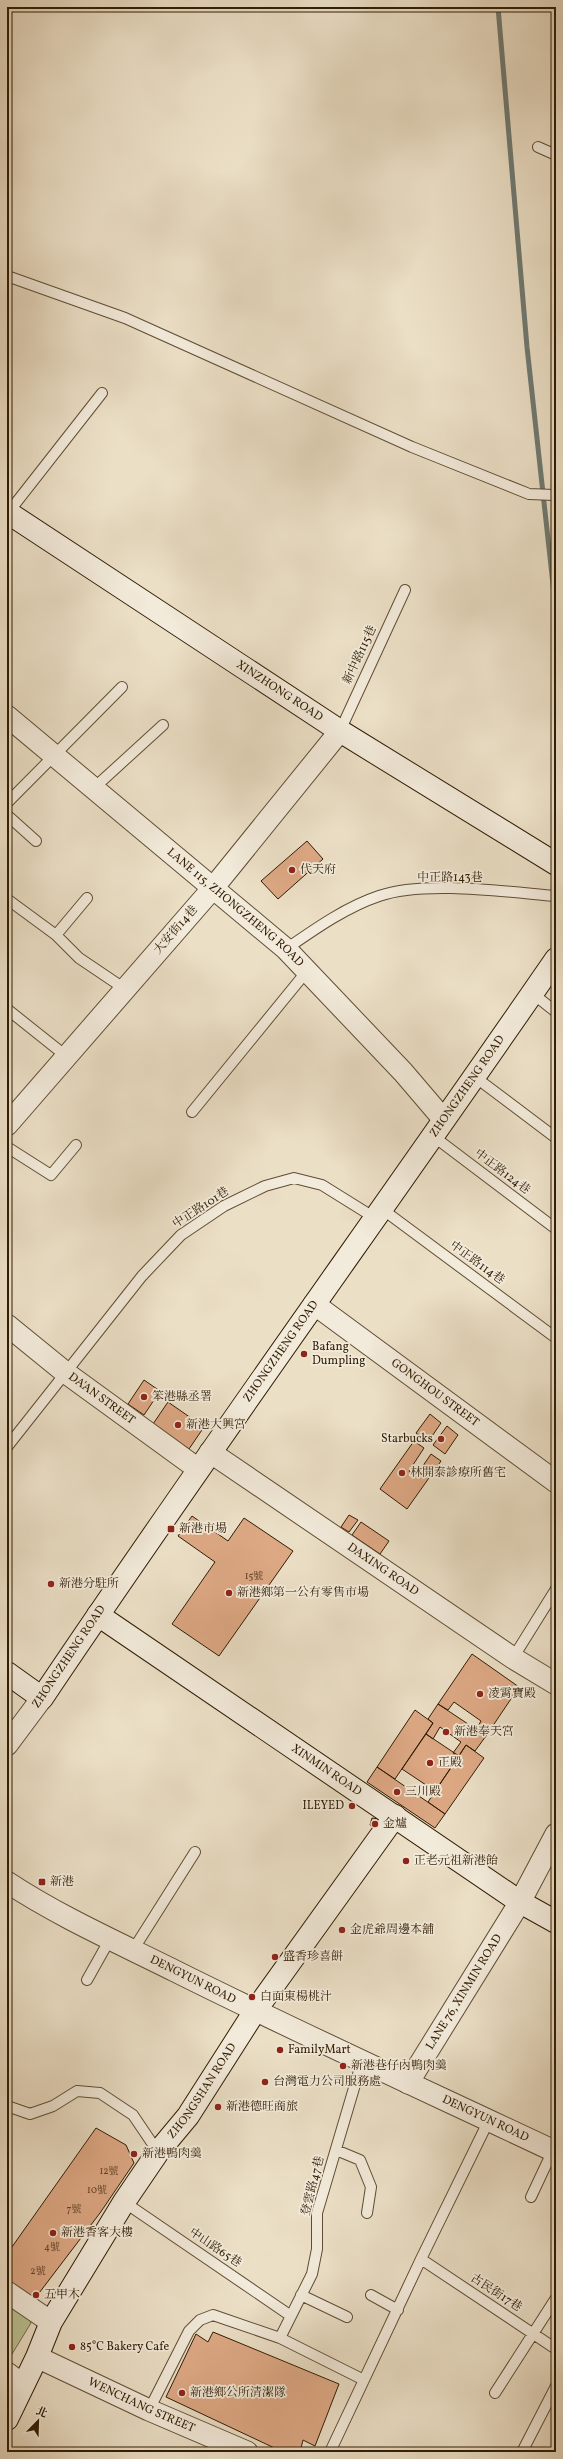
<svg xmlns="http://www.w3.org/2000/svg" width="563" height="2459" font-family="Vollkorn,'Noto Serif TC',serif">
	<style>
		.green { fill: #bbc192; stroke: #766e4a }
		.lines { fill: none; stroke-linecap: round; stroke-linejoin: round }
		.stream { stroke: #707b73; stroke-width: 5 }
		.building { fill: #dda884; stroke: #301c03 }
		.lane-casing { stroke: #5f4d34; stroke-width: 12 }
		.street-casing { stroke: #5f4d34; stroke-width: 23 }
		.secondary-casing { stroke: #301c03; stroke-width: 24 }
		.lane { stroke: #f2eada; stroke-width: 10 }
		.street { stroke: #f2eada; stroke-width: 21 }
		.secondary { stroke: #f2eada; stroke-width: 22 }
		.poi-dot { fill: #8f2418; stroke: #f2eada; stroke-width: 1.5 }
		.labels { text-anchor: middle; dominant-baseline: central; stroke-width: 3.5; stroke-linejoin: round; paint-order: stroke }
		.number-label { font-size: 10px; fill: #5b3f23 }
		.street-label { font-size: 12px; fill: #301c03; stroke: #f2eada }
		.poi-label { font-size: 12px; fill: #301c03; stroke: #f2eada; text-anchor: start }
	</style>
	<rect width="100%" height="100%" fill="#ebdfc6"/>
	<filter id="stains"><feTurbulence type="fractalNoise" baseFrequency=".005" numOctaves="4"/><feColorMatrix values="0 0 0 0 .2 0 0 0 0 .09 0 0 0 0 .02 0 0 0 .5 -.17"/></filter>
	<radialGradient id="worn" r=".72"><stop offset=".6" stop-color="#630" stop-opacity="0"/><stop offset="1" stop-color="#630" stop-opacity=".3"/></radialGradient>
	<!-- green -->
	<path class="green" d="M7,2302L26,2313L31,2323L9,2359H7Z"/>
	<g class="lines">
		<!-- stream -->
		<path class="stream" d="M498,7L527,347L556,612"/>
	</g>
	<!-- building -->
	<path class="building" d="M307,841L323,859L278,899L261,881Z
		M144,1380L160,1391L144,1415L128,1404Z
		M168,1402L204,1427L189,1449L153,1424Z
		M430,1414L441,1423L428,1442L416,1433Z
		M447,1426L458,1435L445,1454L433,1445Z
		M414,1441L424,1448L409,1471L416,1476L431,1454L441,1461L407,1509L380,1489Z
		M349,1515L358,1520L349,1532L341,1527Z
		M192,1516L228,1541L244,1518L293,1551L219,1656L172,1624L215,1562L178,1536Z
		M361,1522L389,1541L380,1554L352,1535Z
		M472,1654L519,1687L486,1736L476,1730L481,1721L454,1702L448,1710L438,1704Z
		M438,1704L486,1736L475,1751L466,1745L459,1756L453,1753L461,1742L440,1727L433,1739L426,1734L433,1723L428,1719Z
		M415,1710L433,1723L395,1779L377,1767Z
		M426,1734L459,1756L435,1791L402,1769Z
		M466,1745L484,1758L445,1814L428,1802Z
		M377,1767L445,1814L435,1828L367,1782Z
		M372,1818L379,1819L373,1828L370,1825Z
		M96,2128L126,2145L134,2163L100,2213L33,2301L7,2283V2254Z
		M213,2332L339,2384L315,2446L303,2440L300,2452H283L166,2397L196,2334L208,2342Z"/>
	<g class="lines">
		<defs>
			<path id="lane" d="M538,147L556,155
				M7,276L125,318L412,447L529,494L554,495L556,497
				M8,513L102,393
				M340,731L405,590
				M94,788L163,725
				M7,803L122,687
				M7,815L36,841
				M7,899L56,935L79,958L125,989
				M56,935L87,898
				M286,949C315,929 346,907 379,896C424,880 508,892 556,896
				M532,993L556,1012
				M7,1009L66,1056
				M475,1077L556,1138
				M192,1112L307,971
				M433,1136L556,1229
				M7,1147L51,1175L76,1145
				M382,1209L556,1338
				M7,1447L142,1276L181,1235L224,1206L265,1186L294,1178L322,1185L375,1218
				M513,1658L556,1589
				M133,1950L195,1852
				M87,1980L110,1939
				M7,2106L30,2114L53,2106L77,2091L100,2093L133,2115L158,2152
				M336,2150L360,2160L371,2187L367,2213
				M531,2197L553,2150
				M124,2202L291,2316
				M421,2259L556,2349
				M301,2295L347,2317
				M371,2295L398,2310
				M280,2338L312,2274L317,2249V2213L362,2061
				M495,2393L556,2298
				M149,2410L189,2331L200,2320L213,2315L280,2338L364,2380
				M330,2452L421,2259L489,2120
				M522,2452L556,2386"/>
			<g id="street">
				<path id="s1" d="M7,716L286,949L403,1072L444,1120"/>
				<path d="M7,1125L213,888L340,731"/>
				<path id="s2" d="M314,1304L556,1482"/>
				<path id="s3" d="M7,1325L66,1373L198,1469"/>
				<path id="s4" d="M210,1452L513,1658L556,1684"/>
				<path d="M7,1745L42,1698"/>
				<path id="s5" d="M7,1882C60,1917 119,1943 175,1971C301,2034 429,2092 556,2152"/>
				<path id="s6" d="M408,2083L520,1902L556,1834"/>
				<path d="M7,2292L51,2322"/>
				<path id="s7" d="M37,2357L149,2410L247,2452"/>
				<path d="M7,2373L23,2385"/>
			</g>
			<g id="secondary">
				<path id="s8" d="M7,512L340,731L556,864"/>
				<path id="s9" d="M98,1615L520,1902L556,1922"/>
				<path id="s10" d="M7,1673L42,1698C209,1449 386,1206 556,959"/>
				<path id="s11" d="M7,2419L37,2357L51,2322L124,2202L158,2152L188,2116L255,2011L395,1816"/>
			</g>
		</defs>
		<!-- lane casing -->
		<use href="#lane" class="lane-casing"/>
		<!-- street casing -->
		<use href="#street" class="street-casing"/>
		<!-- secondary casing -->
		<use href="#secondary" class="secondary-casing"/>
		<!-- lane -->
		<use href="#lane" class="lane"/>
		<!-- street -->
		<use href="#street" class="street"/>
		<!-- secondary -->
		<use href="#secondary" class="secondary"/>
	</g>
	<!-- markers -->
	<g class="poi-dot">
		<circle cx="292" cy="870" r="4"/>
		<circle cx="304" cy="1354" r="4"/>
		<circle cx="144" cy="1397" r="4"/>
		<circle cx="178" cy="1425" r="4"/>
		<circle cx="441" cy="1439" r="4"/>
		<circle cx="402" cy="1473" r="4"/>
		<rect x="167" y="1525" width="8" height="8" rx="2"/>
		<circle cx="51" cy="1584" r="4"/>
		<circle cx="229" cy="1593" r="4"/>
		<circle cx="480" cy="1694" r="4"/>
		<circle cx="446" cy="1732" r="4"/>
		<circle cx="430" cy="1763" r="4"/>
		<circle cx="397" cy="1792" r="4"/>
		<circle cx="352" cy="1806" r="4"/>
		<circle cx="375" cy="1824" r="4"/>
		<circle cx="406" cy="1861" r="4"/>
		<rect x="38" y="1878" width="8" height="8" rx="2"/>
		<circle cx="342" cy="1930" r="4"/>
		<circle cx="275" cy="1957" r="4"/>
		<circle cx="252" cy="1997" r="4"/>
		<circle cx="280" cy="2050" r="4"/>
		<circle cx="343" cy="2066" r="4"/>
		<circle cx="265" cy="2082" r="4"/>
		<circle cx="218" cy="2107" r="4"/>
		<circle cx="134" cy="2154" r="4"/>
		<circle cx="53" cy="2233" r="4"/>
		<circle cx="36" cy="2295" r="4"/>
		<circle cx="72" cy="2347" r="4"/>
		<circle cx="182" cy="2393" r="4"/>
	</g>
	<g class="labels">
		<!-- number labels -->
		<g class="number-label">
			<text x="254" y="1576">15號</text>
			<text x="109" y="2171">12號</text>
			<text x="97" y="2190">10號</text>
			<text x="74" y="2209">7號</text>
			<text x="52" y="2247">4號</text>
			<text x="38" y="2271">2號</text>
		</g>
		<!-- street labels -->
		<g class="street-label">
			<text transform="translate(360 655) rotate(-65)">新中路115巷</text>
			<text stroke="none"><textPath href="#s8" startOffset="326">XINZHONG ROAD</textPath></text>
			<text x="450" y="878">中正路143巷</text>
			<text stroke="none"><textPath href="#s1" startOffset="298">LANE 115, ZHONGZHENG ROAD</textPath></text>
			<text transform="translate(176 930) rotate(-49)">大安街14巷</text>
			<text stroke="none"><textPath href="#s10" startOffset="788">ZHONGZHENG ROAD</textPath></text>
			<text transform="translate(502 1172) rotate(37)">中正路124巷</text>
			<text transform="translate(201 1208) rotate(-33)">中正路101巷</text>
			<text transform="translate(477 1263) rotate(36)">中正路114巷</text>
			<text stroke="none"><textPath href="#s10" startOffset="464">ZHONGZHENG ROAD</textPath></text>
			<text stroke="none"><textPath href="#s2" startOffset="150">GONGHOU STREET</textPath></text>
			<text stroke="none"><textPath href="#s3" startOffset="120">DA'AN STREET</textPath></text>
			<text stroke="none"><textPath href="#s4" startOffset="209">DAXING ROAD</textPath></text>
			<text transform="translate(69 1657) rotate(-56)">ZHONGZHENG ROAD</text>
			<text stroke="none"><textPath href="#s9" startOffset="276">XINMIN ROAD</textPath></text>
			<text stroke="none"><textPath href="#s5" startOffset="210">DENGYUN ROAD</textPath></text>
			<text stroke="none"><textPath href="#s6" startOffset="107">LANE 76, XINMIN ROAD</textPath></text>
			<text stroke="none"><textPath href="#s11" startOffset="383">ZHONGSHAN ROAD</textPath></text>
			<text stroke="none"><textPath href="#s5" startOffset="534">DENGYUN ROAD</textPath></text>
			<text transform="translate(313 2186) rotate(-76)">登雲路47巷</text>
			<text transform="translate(215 2248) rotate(34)">中山路65巷</text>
			<text transform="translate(496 2293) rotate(33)">古民街17巷</text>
			<text stroke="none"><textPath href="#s7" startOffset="115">WENCHANG STREET</textPath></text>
		</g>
		<!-- poi labels -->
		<g class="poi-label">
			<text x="300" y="870">代天府</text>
			<text x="312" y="1347">Bafang<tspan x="312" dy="14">Dumpling</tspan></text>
			<text x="152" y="1397">笨港縣丞署</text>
			<text x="186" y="1425">新港大興宮</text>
			<text x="433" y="1439" text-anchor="end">Starbucks</text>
			<text x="410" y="1473">林開泰診療所舊宅</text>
			<text x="179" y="1529">新港市場</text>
			<text x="59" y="1584">新港分駐所</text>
			<text x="237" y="1593">新港鄉第一公有零售市場</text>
			<text x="488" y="1694">凌霄寶殿</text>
			<text x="454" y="1732">新港奉天宮</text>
			<text x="438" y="1763">正殿</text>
			<text x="405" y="1792">三川殿</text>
			<text x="344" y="1806" text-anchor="end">ILEYED</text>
			<text x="383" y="1824">金爐</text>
			<text x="414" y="1861">正老元祖新港飴</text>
			<text x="50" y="1882">新港</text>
			<text x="350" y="1930">金虎爺周邊本舖</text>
			<text x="283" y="1957">盛香珍喜餅</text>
			<text x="260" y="1997">白面東楊桃汁</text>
			<text x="288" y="2050">FamilyMart</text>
			<text x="351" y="2066">新港巷仔內鴨肉羹</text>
			<text x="273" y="2082">台灣電力公司服務處</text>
			<text x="226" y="2107">新港德旺商旅</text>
			<text x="142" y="2154">新港鴨肉羹</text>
			<text x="61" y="2233">新港香客大樓</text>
			<text x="44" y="2295">五甲木</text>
			<text x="80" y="2347">85°C Bakery Cafe</text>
			<text x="190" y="2393">新港鄉公所清潔隊</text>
		</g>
	</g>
	<!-- margin -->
	<rect width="563" height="2459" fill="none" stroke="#ebdfc6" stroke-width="24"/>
	<rect x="8" y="8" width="547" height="2443" fill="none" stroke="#301c03" stroke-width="2"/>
	<rect x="12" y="12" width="539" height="2435" fill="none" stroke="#301c03"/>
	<!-- north arrow -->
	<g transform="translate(38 2421) rotate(23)" stroke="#f2eada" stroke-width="3" paint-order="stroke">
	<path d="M0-3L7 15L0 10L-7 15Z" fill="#301c03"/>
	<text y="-6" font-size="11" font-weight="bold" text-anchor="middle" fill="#301c03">北</text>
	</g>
	<rect width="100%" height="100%" filter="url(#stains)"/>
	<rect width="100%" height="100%" fill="url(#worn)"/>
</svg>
